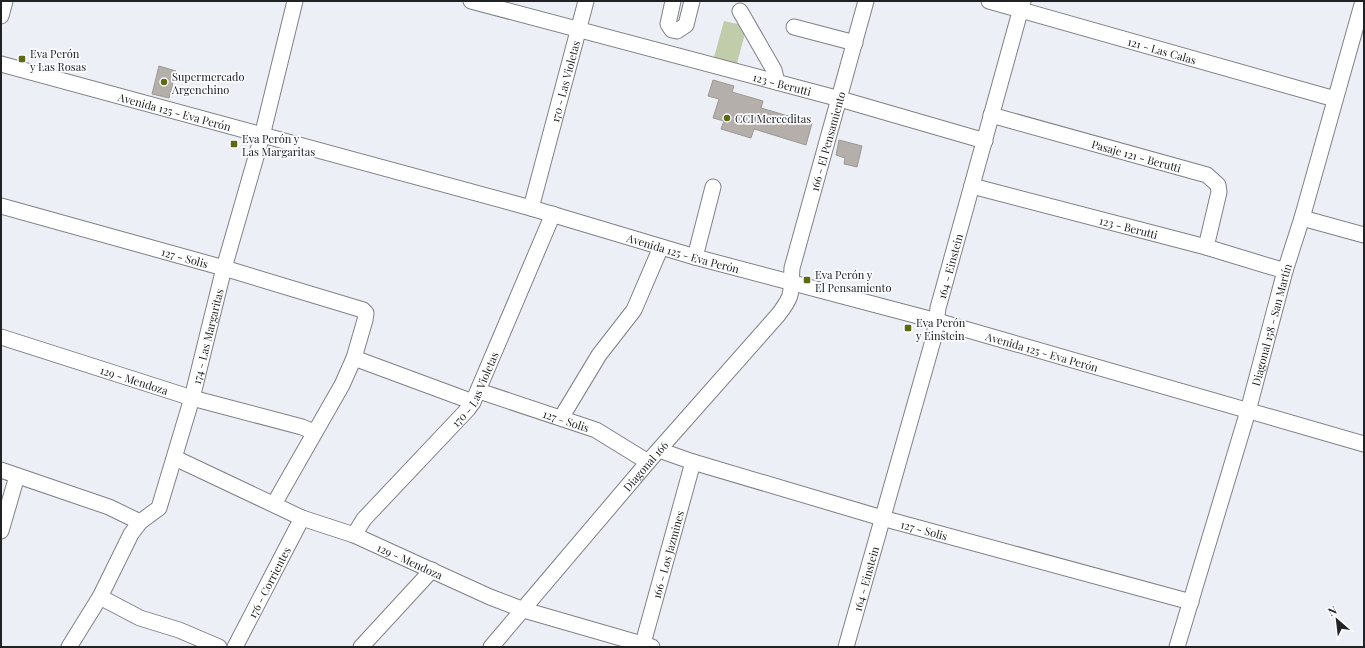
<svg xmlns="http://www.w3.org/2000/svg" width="1365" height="648" font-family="'Playfair Display',serif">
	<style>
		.green { fill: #c1ccaa }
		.building { fill: #b4afaa; stroke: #9c9892 }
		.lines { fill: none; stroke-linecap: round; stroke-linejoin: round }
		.minor-casing { stroke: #7f8187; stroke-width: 17 }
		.minor { stroke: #fff; stroke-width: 15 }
		.poi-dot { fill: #5e6a11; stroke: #fbfcff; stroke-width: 1.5 }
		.labels { text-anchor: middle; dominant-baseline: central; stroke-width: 3.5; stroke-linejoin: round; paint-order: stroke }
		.street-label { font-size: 11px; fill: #212224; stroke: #fbfcff }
		.poi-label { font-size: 11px; fill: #212224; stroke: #fbfcff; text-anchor: start }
	</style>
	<rect width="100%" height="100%" fill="#eceff5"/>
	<!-- green -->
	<path class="green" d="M724,21L747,26L736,67L713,61Z"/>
	<!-- building -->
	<path class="building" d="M159,66L176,71L169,98L152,94Z
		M713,80L734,86L732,92L763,101L761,108L812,123L806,145L754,129L751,138L721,129L724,121L713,118L719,99L708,96Z
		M839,140L862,146L857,167L844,164L845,158L836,155Z"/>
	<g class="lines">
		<defs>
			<g id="minor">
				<path id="s1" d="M471,1L840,99L985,141"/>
				<path d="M673,1L668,24L672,30L677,31L686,25L692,1"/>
				<path id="s2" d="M989,1L1335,99"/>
				<path d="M740,11L774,70L777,82"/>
				<path d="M1,16L5,1"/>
				<path d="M794,27L855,43"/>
				<path id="s3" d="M1,64L531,208L695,257L937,321L1364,444"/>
				<path id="s4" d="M991,115L1207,175L1218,185L1219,192L1206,247"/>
				<path id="s5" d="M972,186L1206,247L1285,271"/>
				<path id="s6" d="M1,206L224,268L363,310L366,313L365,320L354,358L342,385L274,504"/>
				<path id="s7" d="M531,208L586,1"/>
				<path d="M1302,218L1364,235"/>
				<path d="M695,257L713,187"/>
				<path id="s8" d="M1,337L192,398L302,427L314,432"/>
				<path d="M354,358L473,402"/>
				<path id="s9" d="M479,391L596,430L648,462"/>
				<path d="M561,418L599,355L634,310L661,247"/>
				<path id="s10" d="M659,450L693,462L882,518L1191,602"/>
				<path id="s11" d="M175,458L302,518L354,535L490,597L524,610L652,647"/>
				<path d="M1,470L109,507L140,522"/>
				<path d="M1,531L17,476"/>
				<path id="s12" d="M354,535L364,519L468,409L473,402L553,214"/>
				<path d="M100,597L140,618L179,630L219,647"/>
				<path id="s13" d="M69,647L100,597L131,534L140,522L159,508L192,398L224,268L262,136L295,1"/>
				<path id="s14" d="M235,647L302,518"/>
				<path d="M361,647L432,570"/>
				<path id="s15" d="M491,647L648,462L778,315C795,293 790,293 792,268L866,1"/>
				<path id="s16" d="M642,647L693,462"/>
				<path id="s17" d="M846,647L934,337L938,308L1023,1"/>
				<path id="s18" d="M1177,647L1248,411L1285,271L1302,218L1363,1"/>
			</g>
		</defs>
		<!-- minor casing -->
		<use href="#minor" class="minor-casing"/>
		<!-- minor -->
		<use href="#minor" class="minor"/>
	</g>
	<!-- markers -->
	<g class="poi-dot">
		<rect x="18" y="55" width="8" height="8" rx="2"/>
		<circle cx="164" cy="82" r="4"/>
		<circle cx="727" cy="118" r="4"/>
		<rect x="230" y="140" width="8" height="8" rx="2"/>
		<rect x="803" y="276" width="8" height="8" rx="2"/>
		<rect x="904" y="324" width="8" height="8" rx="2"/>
	</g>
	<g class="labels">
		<!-- street labels -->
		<g class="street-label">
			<text stroke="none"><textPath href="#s2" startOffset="180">121 - Las Calas</textPath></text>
			<text stroke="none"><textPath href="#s7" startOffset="131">170 - Las Violetas</textPath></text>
			<text stroke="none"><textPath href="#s1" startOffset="322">123 - Berutti</textPath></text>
			<text stroke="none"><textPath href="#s3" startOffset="180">Avenida 125 - Eva Perón</textPath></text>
			<text stroke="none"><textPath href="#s15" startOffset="621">166 - El Pensamiento</textPath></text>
			<text stroke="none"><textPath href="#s4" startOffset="151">Pasaje 121 - Berutti</textPath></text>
			<text stroke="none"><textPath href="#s5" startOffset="162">123 - Berutti</textPath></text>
			<text stroke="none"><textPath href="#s3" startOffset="708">Avenida 125 - Eva Perón</textPath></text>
			<text stroke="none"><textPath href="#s6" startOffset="191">127 - Solis</textPath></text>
			<text stroke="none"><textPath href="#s17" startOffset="395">164 - Einstein</textPath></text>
			<text stroke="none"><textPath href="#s18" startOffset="336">Diagonal 158 - San Martín</textPath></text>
			<text stroke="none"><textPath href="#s13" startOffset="346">174 - Las Margaritas</textPath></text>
			<text stroke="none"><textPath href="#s3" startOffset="1080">Avenida 125 - Eva Perón</textPath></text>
			<text stroke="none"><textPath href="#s8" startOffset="140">129 - Mendoza</textPath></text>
			<text stroke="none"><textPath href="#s12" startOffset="191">170 - Las Violetas</textPath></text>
			<text stroke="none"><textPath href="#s9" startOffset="92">127 - Solis</textPath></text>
			<text stroke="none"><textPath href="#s15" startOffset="238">Diagonal 166</textPath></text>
			<text stroke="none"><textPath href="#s10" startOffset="277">127 - Solis</textPath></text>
			<text stroke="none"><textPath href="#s16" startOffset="96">166 - Los Jazmines</textPath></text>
			<text stroke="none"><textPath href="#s11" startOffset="257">129 - Mendoza</textPath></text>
			<text stroke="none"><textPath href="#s17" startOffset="71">164 - Einstein</textPath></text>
			<text stroke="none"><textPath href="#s14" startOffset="73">176 - Corrientes</textPath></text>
		</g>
		<!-- poi labels -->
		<g class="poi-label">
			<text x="30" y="53">Eva Perón<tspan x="30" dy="13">y Las Rosas</tspan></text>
			<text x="172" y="76">Supermercado<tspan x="172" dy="13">Argenchino</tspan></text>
			<text x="735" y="118">CCI Merceditas</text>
			<text x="242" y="138">Eva Perón y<tspan x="242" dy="13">Las Margaritas</tspan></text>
			<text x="815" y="274">Eva Perón y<tspan x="815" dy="13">El Pensamiento</tspan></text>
			<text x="916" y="322">Eva Perón<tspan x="916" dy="13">y Einstein</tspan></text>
		</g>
	</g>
	<!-- border -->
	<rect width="1365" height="648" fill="none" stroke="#212224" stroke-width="4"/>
	<!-- north arrow -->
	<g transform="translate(1337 620) rotate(332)" stroke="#fbfcff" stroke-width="3" paint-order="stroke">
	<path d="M0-3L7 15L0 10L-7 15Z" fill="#212224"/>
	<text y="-6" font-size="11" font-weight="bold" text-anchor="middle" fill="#212224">N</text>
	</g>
</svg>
